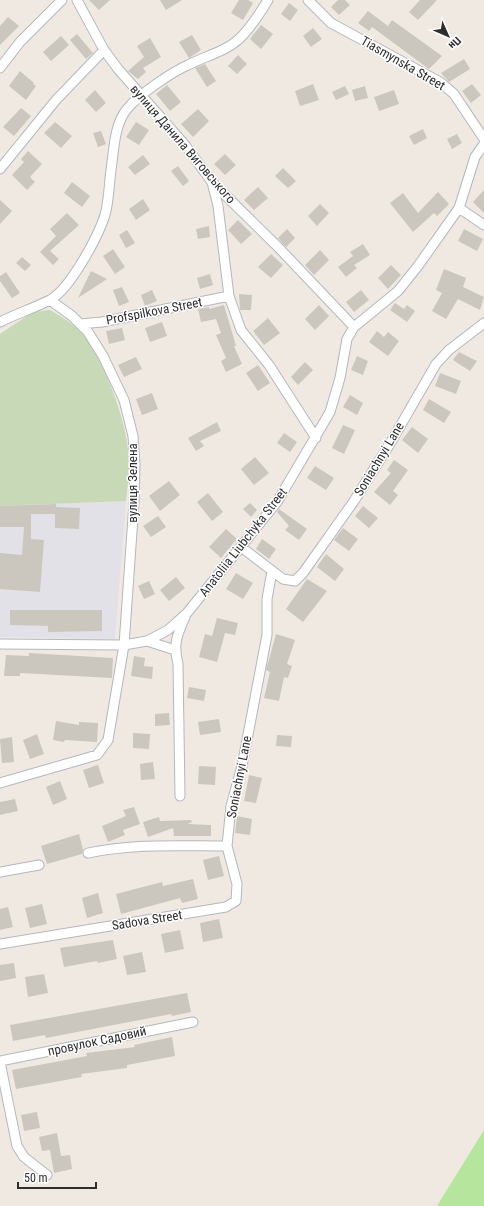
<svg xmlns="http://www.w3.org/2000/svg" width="484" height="1206" font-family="'Roboto Condensed',sans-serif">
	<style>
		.industrial { fill: #e3e1e8 }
		.green { fill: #b6e59e }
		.cemetery { fill: #c8d9b8 }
		.building { fill: #cbc7bf }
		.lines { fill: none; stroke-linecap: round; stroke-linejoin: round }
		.street-casing { stroke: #b4b7c1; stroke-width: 11 }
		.street { stroke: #fff; stroke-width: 9 }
		.labels { text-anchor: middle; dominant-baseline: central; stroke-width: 3; stroke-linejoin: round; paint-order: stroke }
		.street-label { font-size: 13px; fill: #2e2e2e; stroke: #fff }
	</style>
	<rect width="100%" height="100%" fill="#efe9e1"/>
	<!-- industrial -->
	<path class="industrial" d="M126,501L115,639L0,637V506Z"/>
	<!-- green -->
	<path class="green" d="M484,1130V1206H437Z"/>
	<!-- cemetery -->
	<path class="cemetery" d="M50,310C62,317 75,325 84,336C107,366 130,429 129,467C129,478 127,490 126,501L0,506V334L33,312Z"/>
	<!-- building -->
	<path class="building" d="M89,0H110L99,10Z
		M160,0H182L166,10Z
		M239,0H248L253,3L243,20L231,13Z
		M338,0H345L350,5L339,15L331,7Z
		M420,0H437L418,20L409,12Z
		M289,3L298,10L290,21L281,14Z
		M368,11L388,26L392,20L442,56L429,69L372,27L369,31L358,23Z
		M8,17L19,26L0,45V26Z
		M261,25L273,34L261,49L250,39Z
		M313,28L322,39L311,47L303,36Z
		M77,34L93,53L86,59L70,40Z
		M192,35L201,50L189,58L179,42Z
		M61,36L69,45L51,61L43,52Z
		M150,38L161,57L143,68L146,72L138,79L128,71L144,57L137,46Z
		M238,55L247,64L237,74L228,66Z
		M464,59L470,69L449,82L441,73Z
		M205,64L216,81L207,87L195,68Z
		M20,71L34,83L33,84L36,86L26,100L9,86Z
		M313,84L319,100L300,106L295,91Z
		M472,84L481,95L471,103L462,91Z
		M167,85L181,102L170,111L156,94Z
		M345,86L349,94L336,100L332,92Z
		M365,86L368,98L355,101L352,90Z
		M95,90L106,103L96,112L85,100Z
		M394,90L399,104L379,111L374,97Z
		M21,108L31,116L14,136L3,127Z
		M198,109L209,121L193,137L181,124Z
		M55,122L72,136L61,148L44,133Z
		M136,122L149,130L139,145L126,137Z
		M423,129L427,138L414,145L409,136Z
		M101,131L106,144L98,147L93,133Z
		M457,134L462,143L452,149L447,139Z
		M28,151L42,164L30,177L35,182L27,190L12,175L24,162L21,159Z
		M225,154L236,165L225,175L214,164Z
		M143,155L150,164L135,175L128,167Z
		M178,166L189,181L183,186L171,171Z
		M283,168L296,181L288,188L275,176Z
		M72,182L90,196L82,207L64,193Z
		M258,187L268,198L254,210L244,200Z
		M484,190V213L473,202Z
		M438,192L449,204L437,216L434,213L413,232L390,203L403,193L418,213Z
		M143,199L150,210L136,220L129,209Z
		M0,200L12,211L0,224Z
		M320,204L329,213L317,226L308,216Z
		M67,213L79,225L50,251L59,259L53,265L40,252L56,236L50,229Z
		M238,220L252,234L241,244L228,230Z
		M209,226L210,237L198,239L196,229Z
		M287,229L295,238L286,247L278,238Z
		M464,229L483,239L477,251L458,241Z
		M127,230L135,243L126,248L119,235Z
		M363,244L370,255L354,265L357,268L346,277L338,267L353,256L350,252Z
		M113,249L125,267L115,274L103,256Z
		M320,250L329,260L314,275L305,265Z
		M271,254L283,265L271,278L258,267Z
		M22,257L31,265L25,271L16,263Z
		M391,265L401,275L388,289L378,278Z
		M444,269L466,278L463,287L484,297L480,310L458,299L446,319L432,311L442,293L436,290Z
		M91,271L107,279L78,298Z
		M6,272L20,293L12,298L0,281V276Z
		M210,274L213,285L200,289L197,278Z
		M122,287L129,302L119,306L113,290Z
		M152,290L157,301L145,306L141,295Z
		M361,290L369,300L354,312L346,302Z
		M239,294L252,295L251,310H240Z
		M395,303L404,309L407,305L415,311L407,322L390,310Z
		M224,305L236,346H234L242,364L226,372L221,361L226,358L216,335L221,333L216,319L201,322L198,309L209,307V309Z
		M319,305L329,316L315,330L305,319Z
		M268,318L280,333L264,345L253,331Z
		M162,322L167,336L150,342L145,328Z
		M122,328L125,340L109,344L106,331Z
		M377,331L384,337L388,332L399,341L388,356L369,342Z
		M459,352L477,361L470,371L453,360Z
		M357,356L368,361L363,375L351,370Z
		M136,357L142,369L124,377L118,365Z
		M305,362L313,370L298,385L291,377Z
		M258,365L270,383L258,391L246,373Z
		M440,373L461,381L456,394L435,386Z
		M152,393L158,409L142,415L136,399Z
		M350,395L363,403L357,415L343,407Z
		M429,399L451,412L444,423L423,410Z
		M217,422L221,431L200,441L204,446L196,451L188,438Z
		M343,425L355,430L344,454L332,448Z
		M412,427L428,439L418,453L402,440Z
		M284,433L297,442L290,452L277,443Z
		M255,457L269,473L254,485L241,469Z
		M394,460L408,470L393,491L398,495L390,505L374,492L391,473L387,470Z
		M315,466L334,478L326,490L307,478Z
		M169,481L180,495L160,511L149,496Z
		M208,493L223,512L212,521L197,502Z
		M250,503L257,510L251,517L243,509Z
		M56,504V507L80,508L79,529L55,528V509V514H31V539L44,540L40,592L0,589V553L22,555L24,527H0V506Z
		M363,506L378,518L369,528L355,516Z
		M279,509L307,529L299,540L285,530L289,526L277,512Z
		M158,516L166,527L151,537L143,526Z
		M343,528L358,539L349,551L334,540Z
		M226,529L237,539L221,558L209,547Z
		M262,539L276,549L269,559L256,549Z
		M326,554L344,569L335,581L317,567Z
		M236,573L253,583L243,599L226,589Z
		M176,577L185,588L169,601L160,590Z
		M307,579L327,591L303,622L286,609Z
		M149,581L155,594L144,599L138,586Z
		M10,610H102V631L48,632V626L10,625Z
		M217,618L238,623L235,635L225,633L217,662L199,657L205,634L212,636Z
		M276,634L295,640L287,664L292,666L288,678L284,677L279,701L264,698L270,672L266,670Z
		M29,653L113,658L112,678L20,673V676H4L6,655L29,656Z
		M134,656L145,658L144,666L153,667L152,679L131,676Z
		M189,687L206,690L204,701L187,698Z
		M169,713L170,725L155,726V714Z
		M219,719L221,732L200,735L198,722Z
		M56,721L79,725V722L98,723L97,742L65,740L64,742L53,740Z
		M133,733L150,734L149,749L133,748Z
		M37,734L44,754L30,759L23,740Z
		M277,735L292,736L291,747L276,746Z
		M12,737L14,762L2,763L0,739Z
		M153,762L155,779L141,780L140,764Z
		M98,765L104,783L89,788L83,770Z
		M199,766L216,767L215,785L198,784Z
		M249,775L262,778L256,803L244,801Z
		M60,781L67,799L53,805L46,787Z
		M15,799L18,811L0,815V802Z
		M134,807L140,824L123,830L125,835L108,842L102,826L126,816L123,810Z
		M237,816L252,819L250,835L235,833Z
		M159,817L160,821L191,820L192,822L188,824L211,825V836H174L173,828L148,837L143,822Z
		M79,834L83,850L82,854L47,864L41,846Z
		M219,856L224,876L208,880L203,860Z
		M193,879L198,899L182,903L180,898L121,914L116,894L162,882L163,886Z
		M98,893L103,913L87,918L82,898Z
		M42,904L47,924L30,928L25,908Z
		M8,907L13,927L0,930V909Z
		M219,919L223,938L203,942L200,923Z
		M180,930L184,949L165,953L161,934Z
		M113,940L117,959L98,963L97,961L64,967L60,948Z
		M142,952L146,972L127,975L123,956Z
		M14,963L16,978L0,981V965Z
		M44,974L48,993L28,997L25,977Z
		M187,993L191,1012L172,1016L171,1014L46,1038L45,1035L13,1041L10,1025Z
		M172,1037L175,1056L127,1065V1068L81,1074L82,1077L16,1089L12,1070L87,1056L86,1053L135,1047L134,1045Z
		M37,1112L40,1128L24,1131L21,1115Z
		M57,1133L61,1156L70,1155L72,1169L54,1173L50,1150L42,1151L39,1137Z"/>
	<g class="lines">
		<defs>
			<path id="street" d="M77,0L104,50L118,69L185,145L212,182L278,247L354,327
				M308,0L331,23L440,82L454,94L484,139
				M0,68L20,42L62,0
				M0,169L56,100L104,50
				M212,182L218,206L229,296L241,330L269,365L316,438
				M459,208L484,225
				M0,322C16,314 34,308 50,300C70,289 98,237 105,215C109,201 109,184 111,170C114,150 114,125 127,109C138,95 172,72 188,65C205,56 225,52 239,39C251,28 260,13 268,0
				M80,324L102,322L229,296
				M241,547L283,579L295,581L303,573L354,501L391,442L436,364L449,350L484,323
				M147,641L175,650
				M0,644L124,645L134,503L135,465L133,436L124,400L103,356L88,332L72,316L50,300
				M0,783L97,755L108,740L124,645L147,641L168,630L187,613L277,502L330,412L340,378L347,339L354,327L398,291L418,266L459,208L475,157L484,144
				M180,796L178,664C173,644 177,635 185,617
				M88,853C134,843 181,846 227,846L231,806L242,766L267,635V599L272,571
				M0,872L39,865
				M0,944L226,907L236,901L237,884L227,846
				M0,1061L193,1022
				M0,1062L17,1146L24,1157L47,1175"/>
		</defs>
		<!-- street casing -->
		<use href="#street" class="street-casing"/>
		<!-- street -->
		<use href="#street" class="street"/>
	</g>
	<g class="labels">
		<!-- street labels -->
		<g class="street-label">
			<text transform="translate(403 63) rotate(30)">Tiasmynska Street</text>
			<text transform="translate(183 144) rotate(49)">вулиця Данила Виговського</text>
			<text transform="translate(154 311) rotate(-11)">Profspilkova Street</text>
			<text transform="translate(379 459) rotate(-59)">Soniachnyi Lane</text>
			<text transform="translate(132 483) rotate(-90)">вулиця Зелена</text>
			<text transform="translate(243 542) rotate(-52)">Anatoliia Liubchyka Street</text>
			<text transform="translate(239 777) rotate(-79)">Soniachnyi Lane</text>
			<text transform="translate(147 920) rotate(-9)">Sadova Street</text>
			<text transform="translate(97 1041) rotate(-12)">провулок Садовий</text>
		</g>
	</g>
	<!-- north arrow -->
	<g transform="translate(448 36) rotate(135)" stroke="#ffffff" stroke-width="3" paint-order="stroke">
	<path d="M0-3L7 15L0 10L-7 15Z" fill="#2e2e2e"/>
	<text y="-6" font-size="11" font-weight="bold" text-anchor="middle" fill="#2e2e2e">Пн</text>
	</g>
	<!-- scale -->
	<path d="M18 1182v6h78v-6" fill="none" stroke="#2e2e2e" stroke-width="2"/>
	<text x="24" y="1182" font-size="12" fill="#2e2e2e" stroke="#ffffff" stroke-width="3" paint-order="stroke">50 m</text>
</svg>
